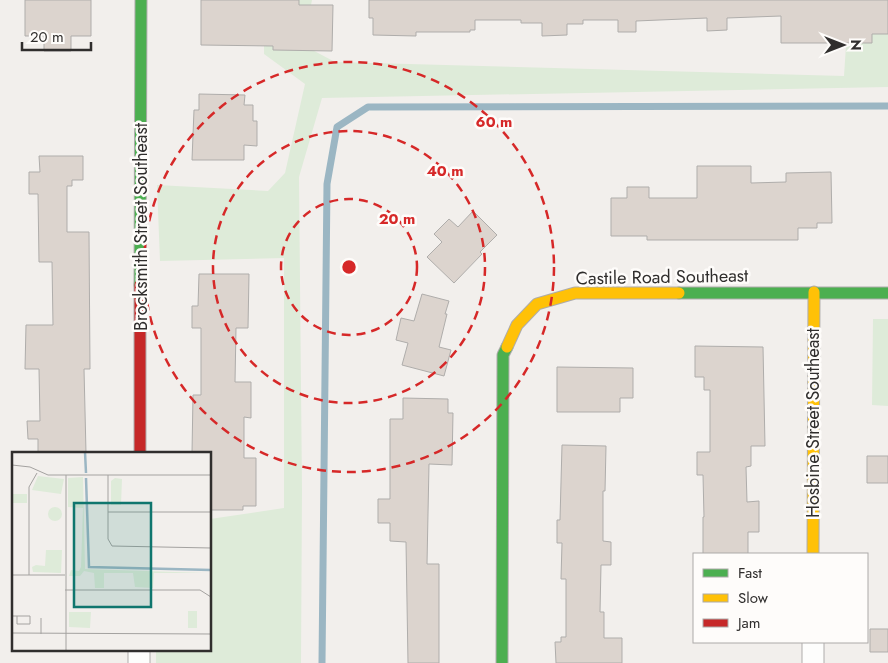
<svg xmlns="http://www.w3.org/2000/svg" width="888" height="663" font-family="Jost,sans-serif">
	<style>
		.green { fill: #deebd9 }
		.lines { fill: none; stroke-linecap: round; stroke-linejoin: round }
		.stream { stroke: #9bb6c3; stroke-width: 7 }
		.building { fill: #dcd4ce; stroke: #afadab }
		.street-casing { stroke: #aeacab; stroke-width: 23 }
		.fast-casing { stroke: #aeacab; stroke-width: 13 }
		.slow-casing { stroke: #aeacab; stroke-width: 13 }
		.jam-casing { stroke: #aeacab; stroke-width: 13 }
		.street { stroke: #fdfdfc; stroke-width: 21 }
		.fast { stroke: #4caf50; stroke-width: 11 }
		.slow { stroke: #ffc107; stroke-width: 11 }
		.jam { stroke: #c62828; stroke-width: 11 }
		.ring { fill: none; stroke: #d62828; stroke-width: 2.5; stroke-dasharray: 9 6 }
		.labels { text-anchor: middle; dominant-baseline: central; stroke-width: 5; stroke-linejoin: round; paint-order: stroke }
		.street-label { font-size: 18px; fill: #302e2d; stroke: #fefcfa }
		.inset-river { fill: none; stroke: #9bb6c3; stroke-width: 2.5 }
		.inset-road { fill: none; stroke: #a4a2a0; stroke-width: 1 }
		.view { fill: #0f766e; fill-opacity: 0.15; stroke: #0f766e; stroke-width: 2.5 }
		.inset-edge { fill: none; stroke: #302e2d; stroke-width: 2.5 }
		.centre { fill: #d62828; stroke: #fefcfa; stroke-width: 2.5 }
		.ring-label { font-size: 15px; text-anchor: middle; font-weight: bold; fill: #d62828; stroke: #fefcfa; stroke-width: 5; stroke-linejoin: round; paint-order: stroke }
	</style>
	<rect width="100%" height="100%" fill="#f2efec"/>
	<!-- green -->
	<path class="green" d="M264,0H312L303,45L335,62L844,76L849,0H888V87L322,98L299,177L302,491L301,663H156V649H210V519L284,508V258L160,261L157,185L268,191L285,173L305,84L264,54Z
		M873,319H888V406L872,405Z"/>
	<g class="lines">
		<!-- stream -->
		<path class="stream" d="M322,663L327,184L337,127L368,107L888,106"/>
	</g>
	<!-- building -->
	<path class="building" d="M25,0H91V36H71V51H44V36H25Z
		M201,0H299V5H333L332,51L273,50V46L201,45Z
		M369,0H888V34H872V43H781V16L727,18V30L707,31V18L636,21V32H618V20H583V24H567V35L542,36V23H521V20H475V30H470V32H416V36L373,35V18H369Z
		M199,94L245,95L244,105H253V121H257V146L244,145V160H192L194,110H199Z
		M39,156H83V180H72V186H67V232H89L90,369H84L86,453H38V439H28L27,421H40L39,369H25L26,325H53L52,262H39L38,194H29V172H40Z
		M697,166H751V183L786,182V173L831,172L832,223H817V228H798V240H647V236H611V198H627V187H649V198H697Z
		M473,211L497,235L480,252L482,254L454,283L427,257L442,242L434,234L449,219L458,227Z
		M199,274H249L248,328H236L235,382H251V418L244,417V458H256V506H243V510H210V453H192L193,395H201V328H192V306H198Z
		M422,294L449,301L445,314H447L439,347L451,350L444,376L402,365L408,343L396,340L401,318L414,321Z
		M695,346L763,347L765,446H751V466L746,467L747,502L759,501V532H748V554H703V517H704L703,475H697V452H710V390H704V377H695Z
		M557,367L633,368V398H620V412H557Z
		M403,398L448,399V413H453L452,465L429,464L427,564H439V663H408L406,542L390,541V523H378V499H390V419H403Z
		M562,445L606,446L605,491H603V541L611,542V565H601L600,612H604V638H622V663H556L555,642H561V637H566V579H561L562,543H557V520H560Z
		M867,456H888V483H867Z
		M870,629H888V652H870Z"/>
	<g class="lines">
		<defs>
			<path id="street" d="M813,642V663
				M139,663V649"/>
			<path id="fast" d="M140,285L141,0
				M679,293H888
				M502,663L503,355L507,347"/>
			<path id="slow" d="M507,347L517,325L537,304L575,293H679
				M813,554L814,292"/>
			<path id="jam" d="M140,453V285"/>
		</defs>
		<!-- street casing -->
		<use href="#street" class="street-casing"/>
		<!-- fast casing -->
		<use href="#fast" class="fast-casing"/>
		<!-- slow casing -->
		<use href="#slow" class="slow-casing"/>
		<!-- jam casing -->
		<use href="#jam" class="jam-casing"/>
		<!-- street -->
		<use href="#street" class="street"/>
		<!-- fast -->
		<use href="#fast" class="fast"/>
		<!-- slow -->
		<use href="#slow" class="slow"/>
		<!-- jam -->
		<use href="#jam" class="jam"/>
	</g>
	<!-- distance rings -->
	<g class="ring">
		<circle cx="349" cy="267" r="68"/>
		<circle cx="349" cy="267" r="136"/>
		<circle cx="349" cy="267" r="205"/>
	</g>
	<g class="labels">
		<!-- street labels -->
		<g class="street-label">
			<text transform="translate(141 227) rotate(-90)">Brocksmith Street Southeast</text>
			<text transform="translate(662 277) rotate(-1)">Castile Road Southeast</text>
			<text transform="translate(813 423) rotate(-90)">Hosbine Street Southeast</text>
		</g>
	</g>
	<!-- overview -->
	<g transform="translate(12 452)">
		<rect width="199" height="199" fill="#f2efec"/>
		<path d="M26,24L52,27L49,42L20,38ZM71,25L73,117L193,121H142L141,136L123,135L121,121H92V136H83L82,121L72,119L68,124H57L59,118L67,119L69,115L71,56L56,55V26ZM103,26L110,27L109,53H99V29ZM0,42H15V51H0ZM36 62a7 7 0 1 1 14 0a7 7 0 1 1-14 0ZM34,98H50L49,121L21,120L20,115L24,113L33,114ZM176,159H185V176H176ZM57,160H79L78,176L57,175Z" fill="#deebd9"/>
		<path class="inset-river" d="M73,0L74,21M74,26L77,115L199,118"/>
		<path class="inset-road" d="M0,13L18,15L36,23H199M54,23V198M96,23V87L100,94L199,96M96,60H199M0,123H53M17,123V35L25,21M53,138H188L199,145M0,164H18V172H5V164M29,166V182M0,181L199,182"/>
		<path class="view" d="M62,51H139V155H62Z"/>
		<rect width="199" height="199" class="inset-edge"/>
	</g>
	<circle cx="349" cy="267" r="8" class="centre"/>
	<g class="ring-label">
		<text x="494" y="127">60 m</text>
		<text x="445" y="176">40 m</text>
		<text x="397" y="224">20 m</text>
	</g>
	<!-- legend -->
	<rect x="693" y="553" width="175" height="90" fill="#fefcfa" stroke="#acaaa8"/>
	<rect x="703" y="569" width="25" height="8" fill="#4caf50" stroke="#acaaa8"/>
	<text x="738" y="578" font-size="15" fill="#302e2d">Fast</text>
	<rect x="703" y="594" width="25" height="8" fill="#ffc107" stroke="#acaaa8"/>
	<text x="738" y="603" font-size="15" fill="#302e2d">Slow</text>
	<rect x="703" y="619" width="25" height="8" fill="#c62828" stroke="#acaaa8"/>
	<text x="738" y="628" font-size="15" fill="#302e2d">Jam</text>
	<!-- north arrow -->
	<g transform="translate(843 45) rotate(90)" stroke="#fefcfa" stroke-width="4" paint-order="stroke">
	<path d="M0-4L9 19L0 12L-9 19Z" fill="#302e2d"/>
	<text y="-8" font-size="14" font-weight="bold" text-anchor="middle" fill="#302e2d">N</text>
	</g>
	<!-- scale -->
	<path d="M22 42v8h69v-8" fill="none" stroke="#302e2d" stroke-width="2.5"/>
	<text x="30" y="42" font-size="15" fill="#302e2d" stroke="#fefcfa" stroke-width="4" paint-order="stroke">20 m</text>
</svg>
